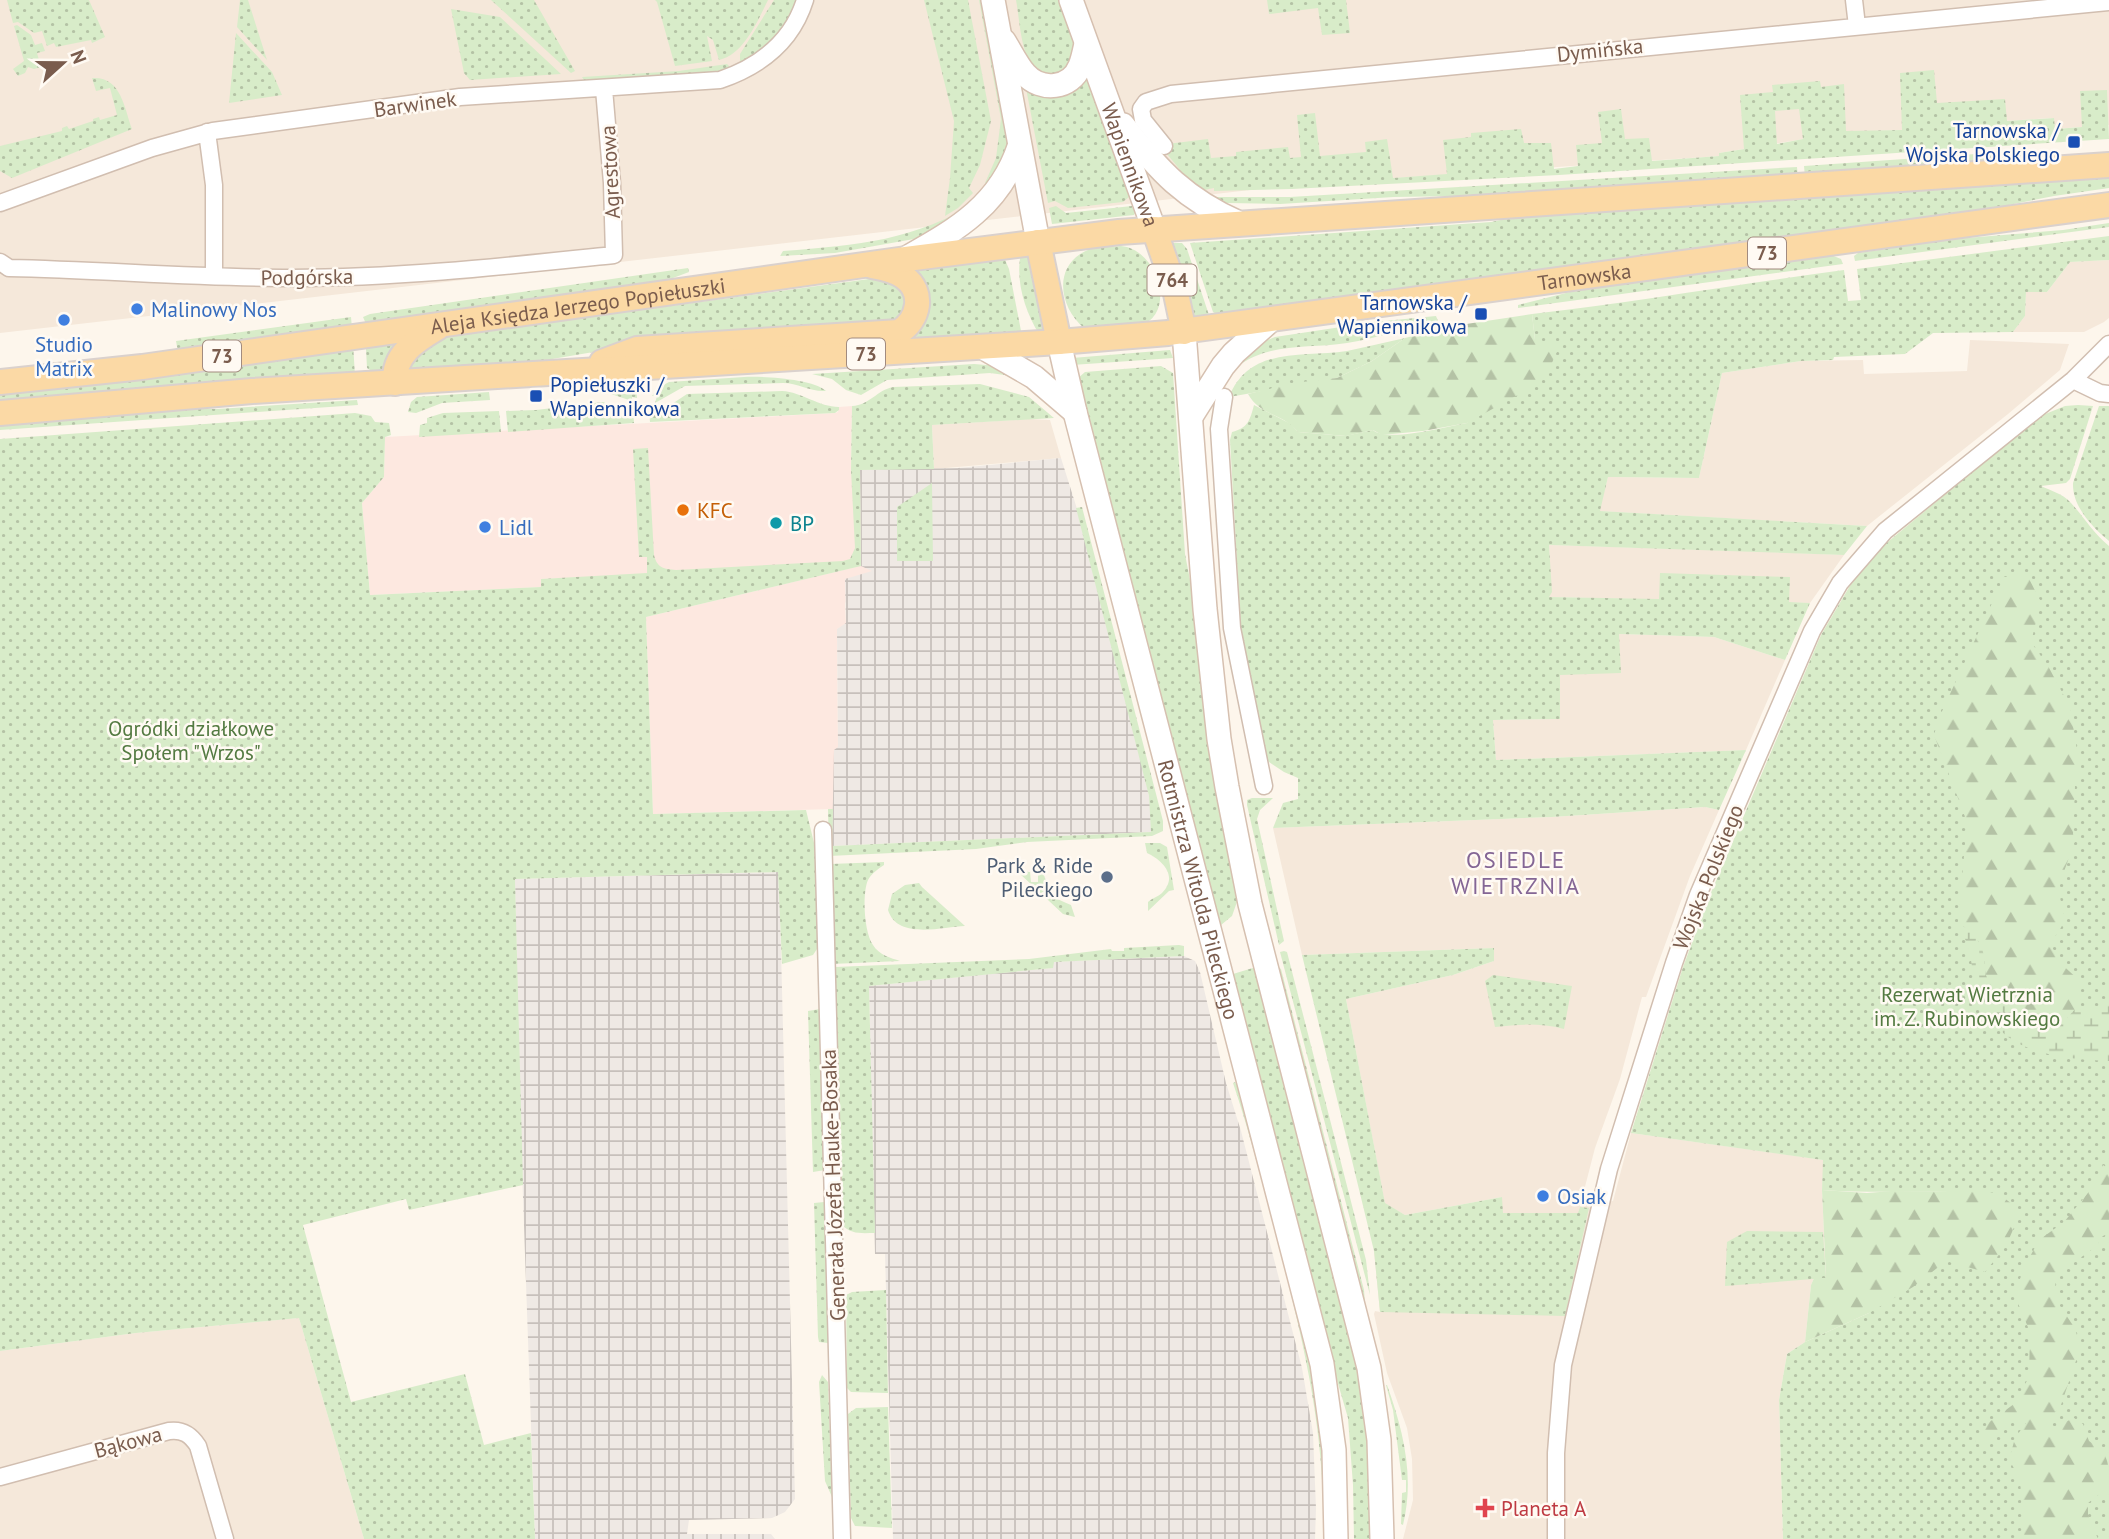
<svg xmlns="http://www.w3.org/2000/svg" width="2109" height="1539" font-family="'PT Sans',sans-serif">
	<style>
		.residential { fill: #f5e8da }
		.commercial { fill: #fde8e0 }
		.industrial { fill: url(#industrial-grid) }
		.green { fill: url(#green-dots); fill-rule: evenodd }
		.forest { fill: url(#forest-firs) }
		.wetland { fill: url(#wetland-marsh) }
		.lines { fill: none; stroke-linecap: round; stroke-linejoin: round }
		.minor-casing { stroke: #d1beb0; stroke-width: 19 }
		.secondary-casing { stroke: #d6c0b0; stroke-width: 26 }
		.primary-casing { stroke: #dad1cd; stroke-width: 28 }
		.minor { stroke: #fff; stroke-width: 16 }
		.secondary { stroke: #fff; stroke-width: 23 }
		.primary { stroke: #fbd9a5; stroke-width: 24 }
		.transit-dot { fill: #1a4fb4; stroke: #fffaf3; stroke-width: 2.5 }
		.shop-dot { fill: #3f7fe0; stroke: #fffaf3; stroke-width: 2.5 }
		.food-dot { fill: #e8710a; stroke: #fffaf3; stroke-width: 2.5 }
		.culture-dot { fill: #0f9aa8; stroke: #fffaf3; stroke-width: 2.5 }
		.service-dot { fill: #5c6f8a; stroke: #fffaf3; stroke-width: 2.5 }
		.health-dot { fill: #e0444e; stroke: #fffaf3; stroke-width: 2.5 }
		.labels { text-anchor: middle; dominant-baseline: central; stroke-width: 5; stroke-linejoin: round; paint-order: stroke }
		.shield { fill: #fffaf3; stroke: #a28b7f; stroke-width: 2 }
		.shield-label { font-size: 19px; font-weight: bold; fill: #7a5c4d }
		.street-label { font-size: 21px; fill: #7a5c4d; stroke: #fffaf3 }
		.transit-label { font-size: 21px; fill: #164399; stroke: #fffaf3; text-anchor: end }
		.shop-label { font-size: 21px; fill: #366cbe; stroke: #fffaf3; text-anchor: start }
		.food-label { font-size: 21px; fill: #c56008; stroke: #fffaf3; text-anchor: start }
		.culture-label { font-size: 21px; fill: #0d838f; stroke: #fffaf3; text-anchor: start }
		.park-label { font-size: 21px; fill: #537a41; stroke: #fffaf3 }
		.service-label { font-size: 21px; fill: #4e5e75; stroke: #fffaf3; text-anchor: end }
		.health-label { font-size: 21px; fill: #be3a42; stroke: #fffaf3; text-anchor: start }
		.neighbourhood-label { font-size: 23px; letter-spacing: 2px; fill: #846695; stroke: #fffaf3 }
	</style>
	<defs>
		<pattern id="industrial-grid" width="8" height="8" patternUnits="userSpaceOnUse" patternTransform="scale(1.75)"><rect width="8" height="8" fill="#efe9e4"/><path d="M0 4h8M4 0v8" fill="none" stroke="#c7c0bb"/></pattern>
		<pattern id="green-dots" width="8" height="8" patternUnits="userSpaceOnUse" patternTransform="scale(1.75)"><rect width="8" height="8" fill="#d8ecc9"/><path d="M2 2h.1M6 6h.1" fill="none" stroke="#b4c2a5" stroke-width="1.8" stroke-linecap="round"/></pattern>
		<pattern id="forest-firs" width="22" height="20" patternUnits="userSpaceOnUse" patternTransform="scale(1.75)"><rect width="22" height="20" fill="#d8ecc9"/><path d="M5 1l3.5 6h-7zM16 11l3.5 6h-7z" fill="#b4c2a5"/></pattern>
		<pattern id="wetland-marsh" width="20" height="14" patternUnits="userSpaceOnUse" patternTransform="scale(1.75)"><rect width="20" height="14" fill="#d8ecc9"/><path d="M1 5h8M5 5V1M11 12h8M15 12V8" fill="none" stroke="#b4c2a5"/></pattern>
	</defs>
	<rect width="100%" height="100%" fill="#fdf6ec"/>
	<!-- residential -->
	<path class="residential" d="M0,0H2109V125L2054,129L2053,118L1953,124L1902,125V130L1846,132L1719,153L1720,156L1293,185L0,333Z
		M2109,260V318L2104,322L2084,332H2013L2025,316L2026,292H2047L2070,262Z
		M1970,340L2069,344L2060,370L2008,414L1867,526L1599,511L1608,477L1699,478L1722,373L1801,361L1863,360L1864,374L1967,371Z
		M1029,419L1050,420L1061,458L934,469L932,425Z
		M1549,545L1746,551L1844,555L1810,603L1548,597L1551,592Z
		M1619,634L1714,637L1785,660L1746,750L1496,760L1493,720L1560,719V674Z
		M1705,807L1719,810L1690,876L1646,997H1642L1620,1079L1595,1148L1580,1206L1613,1201L1631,1133L1824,1160L1822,1190L1826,1278H1814L1811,1285L1805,1342L1787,1354L1779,1400L1783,1539H1403L1413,1500L1412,1459L1407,1428L1387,1373L1374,1314L1375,1311L1380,1312L1374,1251L1578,1214L1502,1213V1197L1405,1215L1385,1204L1346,999L1453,975L1494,961V948L1302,955L1273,828L1552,817Z
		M299,1318L364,1539H0V1351L136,1333Z"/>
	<!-- commercial -->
	<path class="commercial" d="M852,406L851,470L873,571L845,603L846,624L837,629L838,747L833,809L653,814L646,617L856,567L541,579L542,587L370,595L362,503L384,477L385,437L835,413L838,412L839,407Z"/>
	<!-- industrial -->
	<path class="industrial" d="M1061,458L1078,512L1144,770L1151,807V832L832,846L834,750L838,747L837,629L846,623L845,579L872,571L861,566L860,470L958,468Z
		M779,872L795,1499L785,1512L772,1518L689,1520L687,1534H771L775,1539H535L520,1112L515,879Z
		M1184,956L1195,961L1200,972L1226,1083L1241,1131L1302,1368L1313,1433L1316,1509L1315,1539H893L885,1254H875L869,986L1052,968L1053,962Z"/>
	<!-- green -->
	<path class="green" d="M7,0H89L105,37L92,43L91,40L56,47L54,43L47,46L42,31L34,33L18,22L13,23Z
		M240,0H248L267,60L237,27Z
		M491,0H534L575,71L571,73Z
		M655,0H768C757,22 744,54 719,60L713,40L707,36L712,61L675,66L657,2Z
		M774,0H797C784,33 770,46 740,64V54Z
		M924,0H968L991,121L980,165L969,188L973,193L958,208L945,216L950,178L954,121Z
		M979,0H983L1008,132V145L991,187L985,183L996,158L1001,119Z
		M1016,0H1062L1078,48L1065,71C1020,86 1022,31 1016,0Z
		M1267,0H1346L1350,33L1322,35L1318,8L1269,14Z
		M451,9L500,17L561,74L470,80L464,73Z
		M17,25L31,35L35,45L42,43L45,51L37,53L41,67L34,69L28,67L25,73L18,76L13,69L24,61L14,26Z
		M236,33L272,72L282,95L229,103Z
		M727,64L731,68C684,80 634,80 586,83L582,77L679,71Z
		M1934,70L1937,103L2005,99L2007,121L2054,118L2055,129L2082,127L2080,91L2107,90L2109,139L1559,175L1292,189L1214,191V188L1204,190L1186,177L1162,148L1167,144L1208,139L1211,158L1236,156V152L1288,147L1290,158L1301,157L1297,115L1315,113L1320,156L1366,152L1365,142L1387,139L1393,178L1447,174L1443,140L1471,137V133L1521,129L1524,143H1551L1554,169L1578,166L1576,145L1602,143L1598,112L1621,109L1625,139L1649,138L1652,161L1719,156V153L1744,149L1740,95L1773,92L1772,85L1820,81L1821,87L1844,84L1846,131L1902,130L1900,73ZM1799,109L1803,139L1777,144L1775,111Z
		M1088,73L1129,197L1123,202L1068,208L1055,201L1048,203L1025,83Z
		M92,78C121,76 124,107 132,129L12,178L0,171V146L62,131V128L67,126L69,129L93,121V119L99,117L100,120L117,115L110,88L96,91Z
		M2019,151L2021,156L1984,163L1805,177L1804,166Z
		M1797,167L1798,179L1521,195L1394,197L1280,204L1227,203L1203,197H1290Z
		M2109,173V188L2054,196L1958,215L1221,317L1213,312L1190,243L1491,222L1535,213Z
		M980,200L935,232L914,239L835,253L780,256L783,251C859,245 914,241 980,200Z
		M1056,206L1066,213L1132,206L1135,213L1134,215L1052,224L1049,208Z
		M2109,223V227L1855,261L1854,256L1858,253L1954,239L2063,230Z
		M2109,236V260L2070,262L2047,292H2026L2025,316L2013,332L1933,333L1905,354L1834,357L1833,360L1801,361L1722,373L1699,478L1608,477L1600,511L1867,526L1844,555L1549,545L1552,592L1549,597L1659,599L1660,573L1790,577L1789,602L1810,603L1785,660L1714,637L1619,634L1621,673L1560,675V719L1493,720L1496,760L1746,750L1719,810L1705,807L1552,817L1273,828L1283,803L1298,799V778L1284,772L1266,760L1242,649L1230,440L1232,432C1248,428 1250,420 1254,405L1291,424L1298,432L1345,436L1373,430C1387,443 1448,426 1467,423L1535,340L1532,314C1636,302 1740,284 1844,270L1848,301L1861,300L1857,269Z
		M1172,243H1182L1187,249L1210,318L1196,320Z
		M1121,246C1158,249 1178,315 1139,326C1125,330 1100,328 1084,328C1059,307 1052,265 1088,250C1098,246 1111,247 1121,246Z
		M1029,252L1047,332L1039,334C1025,311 1015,281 1021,253Z
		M1003,255L1009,269L1022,336L636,356L909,334L908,271Z
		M1831,255L1841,259L1843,264L1518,308V305L1570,292Z
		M688,268L689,272L657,284L367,326L363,317L370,314Z
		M884,277L909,293L902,323L635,345L494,369L402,373L403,365L442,337Z
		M1436,316L1438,321C1408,328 1377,338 1347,343C1309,349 1269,342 1237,367L1232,363L1258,344L1275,337L1374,322Z
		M351,317L352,328L178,352L176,341Z
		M405,336L387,374L370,375V370L367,368L366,349Z
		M1405,338L1372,361L1337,378L1229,397C1250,345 1303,358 1347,351C1367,347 1386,342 1405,338Z
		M353,343L355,376L95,392L0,402V391Z
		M1170,350L1173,358L1072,365V358Z
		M974,364L998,366L1012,376L990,373L887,380L861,395L846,390L832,379L812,374Z
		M1161,366L1173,373L1185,554L1194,601L1238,899L1232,916L1221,925L1217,923L1077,379L1085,372Z
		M744,377C763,376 813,379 826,391C810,392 798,383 783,383L685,386L655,403L657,396H652L658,388L669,382Z
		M636,384L637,398L632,397V401L608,393L580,392V387Z
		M980,384L1029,397L1054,418L932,425L934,469L860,470L861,566L646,617L653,814L806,810L816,851L819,946L813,955L782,964L778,872L515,879L523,1185L409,1210L406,1199L303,1225L351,1402L465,1374L484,1445L531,1433L535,1539H364L299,1318L136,1333L0,1351V439L355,413L371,416L375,422L389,423L391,435L385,437L384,477L362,503L370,595L541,587V579L647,573V557H639L633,449L648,448L654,555C657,568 664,569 676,570L843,561L850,559L855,548L851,470L852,406C870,405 877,390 893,387Z
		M782,391C802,392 819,407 839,407V410L835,413L650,422L649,412L663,410L687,394Z
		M489,392L490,400L442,403L416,413L408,412L411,402L417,397Z
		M357,400L358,405L0,430V422L157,407L217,409Z
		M603,402L623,410H633L634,423L508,432L506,411L536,410Z
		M2078,405L2093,406L2070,479L2066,483L2041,486C2051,491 2062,493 2071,503C2084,517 2093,533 2109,546V1539H1783L1779,1400L1787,1354L1805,1342L1869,1313L1949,1192C1907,1191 1865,1193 1822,1190L1823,1160L1631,1133L1683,967L1710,895L1821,635L1851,584L1883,546L2038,417L2065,406Z
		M2099,406H2109V541C2092,527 2072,506 2073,483Z
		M499,411L501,432L419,437L420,425L427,423V418L443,413Z
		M932,483L933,561H897V507Z
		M1082,507L1163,821V831L1152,836L1027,842L976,849L829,856L828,809H833L832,846L1151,832L1149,796L1076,508Z
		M1252,798H1273L1260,810L1257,819L1284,941L1279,945L1247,805V800Z
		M1145,843H1160L1167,847L1174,890L1169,891L1148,911V902C1152,898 1158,897 1162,893C1179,876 1162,860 1147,853Z
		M884,862V865C878,869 872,873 868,880C862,893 864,933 873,945C879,955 891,958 900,961L832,964L830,864Z
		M1019,871L1030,872L1031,882H1038V872H1043C1052,898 1044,893 1071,905L1075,917L1063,914L1019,873Z
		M919,883L922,887L965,926C942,927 897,940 888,910L892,894L905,885Z
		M1179,945L1184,946V956L1054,962L1053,968L869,986L875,1233C862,1233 851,1235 841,1224L835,967L1029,959L1111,949L1112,951H1124V948Z
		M1494,948V961L1453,975L1346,999L1385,1203L1405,1215L1502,1197L1503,1213H1578L1580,1207L1589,1208L1565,1316L1380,1312L1374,1251L1302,955Z
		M1284,951L1287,952L1366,1260L1370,1295L1280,952Z
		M1275,964L1281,969L1364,1290L1365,1303H1363Z
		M1256,967L1348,1321L1368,1422L1373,1539H1354L1353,1485L1348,1418L1330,1356L1231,977L1233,974Z
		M1493,975L1572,986L1564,1029C1540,1023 1520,1024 1495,1027L1485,981Z
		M820,1009L825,1170L813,1172L808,1011Z
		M1235,1082L1244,1099L1305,1332L1322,1420L1327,1539H1323C1326,1434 1304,1344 1278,1243C1264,1190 1251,1136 1233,1083Z
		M824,1202L828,1343L819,1342L818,1337L814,1203Z
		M1747,1231L1823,1232L1826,1278L1725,1286L1727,1242Z
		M886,1290L888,1393L851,1392L847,1388L846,1295L852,1292Z
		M822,1375L828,1382L832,1497L825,1481L819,1382Z
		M1386,1385H1387C1403,1430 1415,1476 1403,1525L1401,1524L1402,1493L1406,1492V1480H1402L1393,1410Z
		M888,1407L892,1528L855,1526L851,1518L848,1414L856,1408Z"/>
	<!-- forest -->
	<path class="forest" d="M1532,314L1535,340L1560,345L1546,376L1527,390L1467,423L1423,431L1382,435L1373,430L1346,436L1298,432C1283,413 1260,416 1248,394L1293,383L1337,378L1372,361L1405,338L1453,326Z
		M2027,575L2041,602L2031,642L2048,666L2070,707L2080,769L2075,786L2073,834L2075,841L2058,888L2065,921L2051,943L2057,960L2081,982L2076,1008L2061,1025C2031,1028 1999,1005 1987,978C1984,971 1985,963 1984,956C1981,940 1971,930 1958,923L1967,822L1934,735L1938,720L2004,577Z
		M2103,1165L2109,1169V1233L2101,1237L2097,1246L2056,1275L2055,1289L2060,1306L2074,1327L2081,1346L2061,1405L2047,1423L2052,1428L2074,1418L2083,1424L2089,1441C2109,1453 2109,1462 2109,1487L2088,1503V1515L2098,1539H2024L2020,1478L2009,1460L2015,1438L2026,1423H2010L1985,1446L1975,1441L1988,1423L2014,1404L2029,1377L2030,1332L2017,1301V1286L2027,1262L2039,1240L2064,1222L2092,1188Z
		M1975,1189L1999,1194L2021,1211L2006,1246L1985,1272L1946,1261L1913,1287L1869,1313L1805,1342L1811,1285L1814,1278H1826L1822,1190L1867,1193L1892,1191L1961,1192Z"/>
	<!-- wetland -->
	<path class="wetland" d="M1958,923C1971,930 1981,940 1984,956C1985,963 1984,971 1987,978C1998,1005 2031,1028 2061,1025L2076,1008L2109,1005V1061C2057,1059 1998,1053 1978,996C1972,982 1973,968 1970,954C1968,943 1962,933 1958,923Z"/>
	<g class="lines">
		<defs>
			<path id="minor" d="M1854,0L1857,26
				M207,132L214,185V276
				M1164,146L1143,120L1141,109L1146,102L1171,94L2109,2
				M0,203L152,148L213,131L460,97L720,80C761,66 792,42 805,0
				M0,262L9,268C103,270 197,278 291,278C399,278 507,266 614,255L612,183L604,89
				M2073,380L2100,393L2109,394
				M1224,397L1219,429L1232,628L1264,786
				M823,830L842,1539
				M0,1477L169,1431C183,1429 191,1435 198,1446L225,1539
				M1556,1539V1453L1563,1365L1609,1169L1674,963L1698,895L1812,631L1840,583L1885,531L2073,380L2109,344"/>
			<g id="secondary">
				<path d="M993,0L1038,242"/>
				<path id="s1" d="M1071,0L1154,229"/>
				<path d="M1004,41C1011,52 1017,65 1025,74C1041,92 1071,89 1080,66C1083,59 1084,52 1086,44"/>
				<path d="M1123,125C1159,171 1185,199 1239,223"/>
				<path d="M908,257C958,229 1000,204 1019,147"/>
				<path d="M1184,332L1205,609L1219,739L1227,787L1250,904L1369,1368L1379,1440L1382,1539"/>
				<path id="s2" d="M1059,342L1075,412L1322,1364L1334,1450L1336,1539"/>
				<path d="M982,347L1034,377L1075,412"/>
				<path d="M1192,415L1223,366L1234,353L1271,320"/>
			</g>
			<g id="primary">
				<path d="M1154,229L1175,289L1184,332"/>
				<path d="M1038,242L1059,342"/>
				<path d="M602,362L637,349L899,332C919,320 925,292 904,277C895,270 883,268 872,266"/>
				<path id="s3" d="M0,382L142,367L906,259L1119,232L2109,165"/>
				<path d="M395,383C393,355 415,341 437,328"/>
				<path id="s4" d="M0,413L252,391L1059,342L1168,333L2109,205"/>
			</g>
		</defs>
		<!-- minor casing -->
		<use href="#minor" class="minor-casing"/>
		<!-- secondary casing -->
		<use href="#secondary" class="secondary-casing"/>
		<!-- primary casing -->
		<use href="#primary" class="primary-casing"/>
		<!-- minor -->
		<use href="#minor" class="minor"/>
		<!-- secondary -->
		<use href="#secondary" class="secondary"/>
		<!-- primary -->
		<use href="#primary" class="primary"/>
	</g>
	<!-- markers -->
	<g class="transit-dot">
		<rect x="2067" y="135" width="14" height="14" rx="3.5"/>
		<rect x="1474" y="307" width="14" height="14" rx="3.5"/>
		<rect x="529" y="389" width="14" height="14" rx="3.5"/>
	</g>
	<g class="shop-dot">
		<circle cx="137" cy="309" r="7"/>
		<circle cx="64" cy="320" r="7"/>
		<circle cx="485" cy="527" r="7"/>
		<circle cx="1543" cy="1196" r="7"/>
	</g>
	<circle class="food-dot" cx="683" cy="510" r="7"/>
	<circle class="culture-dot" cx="776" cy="523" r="7"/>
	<circle class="service-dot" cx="1107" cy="877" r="7"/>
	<path class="health-dot" d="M1481.5 1497.5h7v7h7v7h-7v7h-7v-7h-7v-7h7z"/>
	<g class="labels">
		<!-- shield labels -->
		<g class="shield">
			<rect x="1748" y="237.5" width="38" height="31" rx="5"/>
			<rect x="1147.5" y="264.5" width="49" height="31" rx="5"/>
			<rect x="847" y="338.5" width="38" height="31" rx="5"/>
			<rect x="203" y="340.5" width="38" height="31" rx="5"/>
		</g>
		<g class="shield-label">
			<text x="1767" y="253">73</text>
			<text x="1172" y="280">764</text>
			<text x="866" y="354">73</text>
			<text x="222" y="356">73</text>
		</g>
		<!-- street labels -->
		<g class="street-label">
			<text transform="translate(1600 50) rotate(-6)">Dymińska</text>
			<text transform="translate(415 104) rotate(-8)">Barwinek</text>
			<text stroke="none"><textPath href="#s1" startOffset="175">Wapiennikowa</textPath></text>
			<text transform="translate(610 172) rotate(-93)">Agrestowa</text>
			<text transform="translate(307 277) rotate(-1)">Podgórska</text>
			<text stroke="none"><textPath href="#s4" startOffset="1591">Tarnowska</textPath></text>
			<text stroke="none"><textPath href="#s3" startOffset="583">Aleja Księdza Jerzego Popiełuszki</textPath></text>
			<text transform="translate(1708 877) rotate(-68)">Wojska Polskiego</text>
			<text stroke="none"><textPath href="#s2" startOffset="565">Rotmistrza Witolda Pileckiego</textPath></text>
			<text transform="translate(833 1185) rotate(-92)">Generała Józefa Hauke-Bosaka</text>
			<text transform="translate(128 1442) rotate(-15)">Bąkowa</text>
		</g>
		<!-- transit labels -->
		<g class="transit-label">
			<text x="2060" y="130">Tarnowska /<tspan x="2060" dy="24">Wojska Polskiego</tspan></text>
			<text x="1467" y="302">Tarnowska /<tspan x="1467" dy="24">Wapiennikowa</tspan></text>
			<text x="550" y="384" text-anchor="start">Popiełuszki /<tspan x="550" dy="24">Wapiennikowa</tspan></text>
		</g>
		<!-- shop labels -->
		<g class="shop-label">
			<text x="151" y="309">Malinowy Nos</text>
			<text x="64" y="344" text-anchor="middle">Studio<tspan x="64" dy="24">Matrix</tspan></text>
			<text x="499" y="527">Lidl</text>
			<text x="1557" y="1196">Osiak</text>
		</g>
		<!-- food labels -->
		<g class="food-label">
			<text x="697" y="510">KFC</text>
		</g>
		<!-- culture labels -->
		<g class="culture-label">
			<text x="790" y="523">BP</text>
		</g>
		<!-- park labels -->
		<g class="park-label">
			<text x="191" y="728">Ogródki działkowe<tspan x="191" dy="24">Społem "Wrzos"</tspan></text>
			<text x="1967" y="994">Rezerwat Wietrznia<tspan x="1967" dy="24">im. Z. Rubinowskiego</tspan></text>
		</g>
		<!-- service labels -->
		<g class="service-label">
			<text x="1093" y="865">Park &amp; Ride<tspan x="1093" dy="24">Pileckiego</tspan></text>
		</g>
		<!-- health labels -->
		<g class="health-label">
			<text x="1501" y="1508">Planeta A</text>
		</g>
		<!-- neighbourhood labels -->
		<g class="neighbourhood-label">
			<text x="1516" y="859">OSIEDLE<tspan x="1516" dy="26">WIETRZNIA</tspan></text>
		</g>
	</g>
	<!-- north arrow -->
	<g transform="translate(63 63) rotate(69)" stroke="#fffaf3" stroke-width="5" paint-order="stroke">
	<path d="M0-5L12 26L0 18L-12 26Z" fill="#7a5c4d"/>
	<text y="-10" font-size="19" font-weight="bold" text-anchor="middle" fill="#7a5c4d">N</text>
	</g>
</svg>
